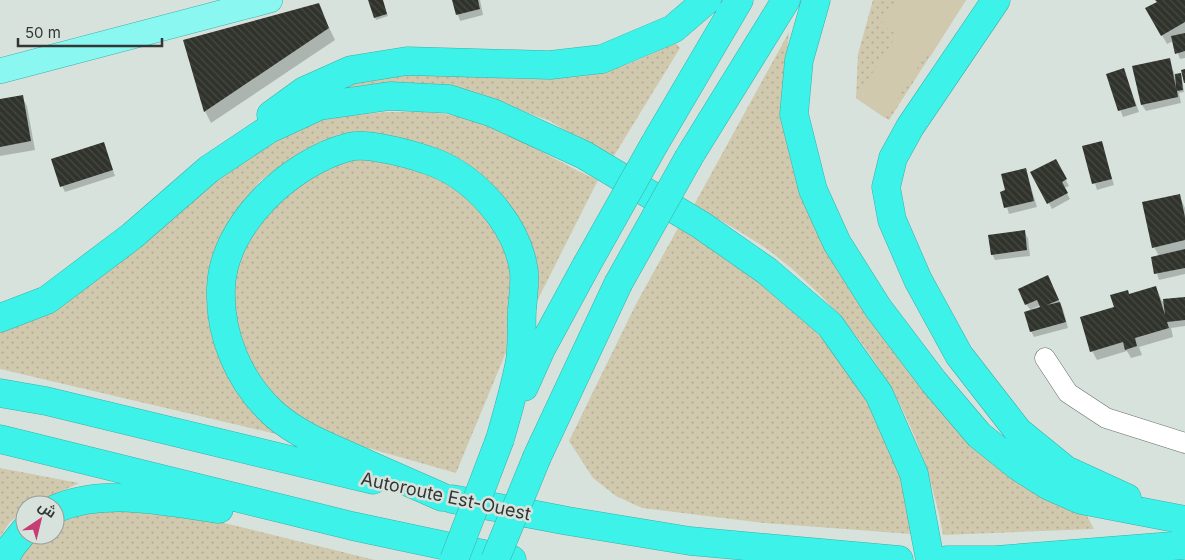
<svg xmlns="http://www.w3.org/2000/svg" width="1185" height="560" font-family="Inter,Cairo,sans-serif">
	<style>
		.green { fill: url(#green-dots) }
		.pitch { fill: #d0c9ae }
		.shadow { fill: #0003; fill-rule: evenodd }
		.building { fill: url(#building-back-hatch) }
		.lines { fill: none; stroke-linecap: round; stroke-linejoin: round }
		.minor-casing { stroke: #666f69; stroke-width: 21 }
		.major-casing { stroke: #3ab0a9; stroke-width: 26 }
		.highway-casing { stroke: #3ab0a9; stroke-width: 29 }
		.minor { stroke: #fff; stroke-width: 20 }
		.major { stroke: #8bf7f1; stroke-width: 25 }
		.highway { stroke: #3df2e8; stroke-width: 28 }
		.highway-bridge-casing { stroke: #3ab0a9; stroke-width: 29; stroke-linecap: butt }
		.highway-bridge { stroke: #3df2e8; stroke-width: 28 }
		.labels { text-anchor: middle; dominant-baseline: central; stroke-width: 5; stroke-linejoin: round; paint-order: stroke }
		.street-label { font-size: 18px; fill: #333634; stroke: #d8e2dc }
	</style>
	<defs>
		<pattern id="green-dots" width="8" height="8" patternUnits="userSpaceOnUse" patternTransform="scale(1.25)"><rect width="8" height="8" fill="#d0c9ae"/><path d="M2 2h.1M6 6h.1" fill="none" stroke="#b3ad96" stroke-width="1.8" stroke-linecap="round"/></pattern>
		<pattern id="building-back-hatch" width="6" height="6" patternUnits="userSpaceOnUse" patternTransform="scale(1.25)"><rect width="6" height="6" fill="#30332c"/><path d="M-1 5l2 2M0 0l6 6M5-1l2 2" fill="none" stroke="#464942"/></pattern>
	</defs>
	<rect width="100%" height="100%" fill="#d8e2dc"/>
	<!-- green -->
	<path class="green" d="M873,0H966L889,120L856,98L858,54Z
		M789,32L785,73L795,162L940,405L982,455L1009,475L1087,516L1094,529L943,535C923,421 867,327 775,255C750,236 721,221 694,205Z
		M675,42L680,48L612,159L550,121L511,107L382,85L340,89C361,81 383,72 406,72C463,71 518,82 574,77C608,74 647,58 675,42Z
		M386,112C408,112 430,111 451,115C504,125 549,159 598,180L534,307L493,187L323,144L296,155L260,181L241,205L218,346L227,376L243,398L293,438L0,369V326L294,127L318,119Z
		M371,158L446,177L495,222L516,280L511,340L456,473L322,435L280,404L246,364L232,317L237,262L267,210L320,170L351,161Z
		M678,228L739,265L795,308L859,381L903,482L911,534L765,523L642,508L616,496L593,478L569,441L636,304Z
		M0,468L79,483L33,505H25V511L10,522L0,537Z
		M104,503L163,508L375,560H12L33,535H55V520Z"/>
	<!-- pitch -->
	<path class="pitch" d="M896,0H966L930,57L926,55L885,118L856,98L897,35L881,24Z"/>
	<!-- shadow -->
	<path class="shadow" d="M369,0H382L388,16L376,20Z
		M453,0H480L483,15L460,21Z
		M1157,0H1185V58L1180,59L1173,41L1167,44L1147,9L1158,3Z
		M318,5L335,40L211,123L205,111Z
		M1169,60L1175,75L1181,74L1182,77L1184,92L1179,93L1181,103L1146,111L1142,105L1134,67Z
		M1124,70L1139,112L1123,117L1107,75Z
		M22,97L27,106L35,150L0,156V101Z
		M1101,142L1114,185L1097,190L1084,147Z
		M103,143L115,176L65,192L62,186Z
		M1055,160L1069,186L1064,188L1070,199L1052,209L1032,172Z
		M1026,170L1037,207L1009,214L1002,192L1007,191Z
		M1179,195L1185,208V274L1159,280L1152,258L1159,256L1154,247Z
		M1024,232L1028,238L1030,256L995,260L992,254Z
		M1051,283L1063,309L1068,328L1034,337L1031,331V311L1026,304ZM1041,305L1042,308L1032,311V309Z
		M1156,288L1162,301L1185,298V326L1171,328L1173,337L1139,347L1142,355L1131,358L1127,351L1097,360L1092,351L1116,308L1130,295Z"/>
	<!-- building -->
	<path class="building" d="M368,0H383L387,14L374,18Z
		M452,0H478L480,9L456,15Z
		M1155,0H1185V22L1161,36L1145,8L1157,2Z
		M319,3L329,28L204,112L183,40Z
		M1185,33V51L1175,54L1171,36Z
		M1170,58L1176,88L1175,74L1181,73L1183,90L1177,91L1178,97L1141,105L1132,66Z
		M1124,68L1136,106L1118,111L1106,74Z
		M1185,69V83H1184L1181,70Z
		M23,95L31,141L0,147V99Z
		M1102,141L1112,179L1092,184L1082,146Z
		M104,142L113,170L60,187L51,159Z
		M1056,159L1067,179L1062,182L1068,193L1047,204L1030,172Z
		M1026,168L1034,201L1004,208L1000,192L1005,190L1001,174Z
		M1180,194L1185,217V240L1152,248L1142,202Z
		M1025,230L1027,250L991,255L988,235Z
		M1185,249V268L1154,274L1151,257Z
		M1048,275L1059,300L1047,305L1060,302L1066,322L1030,332L1024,312L1040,307L1037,300L1025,305L1018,289Z
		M1156,286L1165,315L1163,299L1185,297V320L1167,322L1169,328L1135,338L1137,346L1125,350L1123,342L1090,352L1080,317L1114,307L1110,295L1128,290L1129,294Z"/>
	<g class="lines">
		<defs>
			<path id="minor" d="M1045,358L1068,393L1106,418L1185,443"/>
			<path id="major" d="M0,71L270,0"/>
			<path id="highway" d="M816,0L799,60L794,114L813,190L837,243L878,308L934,382L979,435L1019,467L1049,486L1081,500L1185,520
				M996,0L910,127L893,158L886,187L892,220L918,280L959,355L1018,431L1066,470L1127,498
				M271,115L304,91L351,70L407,61L550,65L602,59L673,29L707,0
				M655,143L739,0
				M689,157L786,0
				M0,318L47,300L132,236L209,169L269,129L319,106L390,96L449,99L493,113L584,155L701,225L767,271L830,325L879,394L914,474L930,560
				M524,387L541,349L586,266
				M0,393L46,401L373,480
				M0,439L352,526L512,560
				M537,457L618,284
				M442,497C413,484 384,472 356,459C327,446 298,435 274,414C239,382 219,335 221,288C223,224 291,162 349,147C366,142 410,154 427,160C473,174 518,224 524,272C525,284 523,298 522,310C521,328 523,348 519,366C514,390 507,415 500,439
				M452,499L568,521L690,541L899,560
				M55,509C105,487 166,502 219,509
				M4,560L12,546L25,530
				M947,560H996L1185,545"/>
		</defs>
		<!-- minor casing -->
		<use href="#minor" class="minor-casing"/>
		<!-- major casing -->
		<use href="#major" class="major-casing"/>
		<!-- highway casing -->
		<use href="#highway" class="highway-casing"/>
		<!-- minor -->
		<use href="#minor" class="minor"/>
		<!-- major -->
		<use href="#major" class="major"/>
		<!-- highway -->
		<use href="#highway" class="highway"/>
		<defs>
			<path id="highway-bridge" d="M586,266L655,143
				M618,284L689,157
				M454,560L500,439
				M495,560L537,457"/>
		</defs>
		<!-- highway-bridge casing -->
		<use href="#highway-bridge" class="highway-bridge-casing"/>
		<!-- highway-bridge -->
		<use href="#highway-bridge" class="highway-bridge"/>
	</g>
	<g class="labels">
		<!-- street labels -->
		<g class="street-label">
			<text transform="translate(446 496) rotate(12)">Autoroute Est-Ouest</text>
		</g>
	</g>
	<!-- north arrow -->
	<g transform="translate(40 520) rotate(35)"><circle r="24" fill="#d8e2dc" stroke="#969d99"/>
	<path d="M0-4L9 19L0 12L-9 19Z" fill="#c73c74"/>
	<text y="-8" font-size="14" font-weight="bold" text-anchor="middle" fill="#333634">ش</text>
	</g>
	<!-- scale -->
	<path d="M18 38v8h144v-8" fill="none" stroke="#333634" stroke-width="2.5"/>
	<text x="25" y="38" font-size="15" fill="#333634" stroke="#d8e2dc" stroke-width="4" paint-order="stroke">50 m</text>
</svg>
